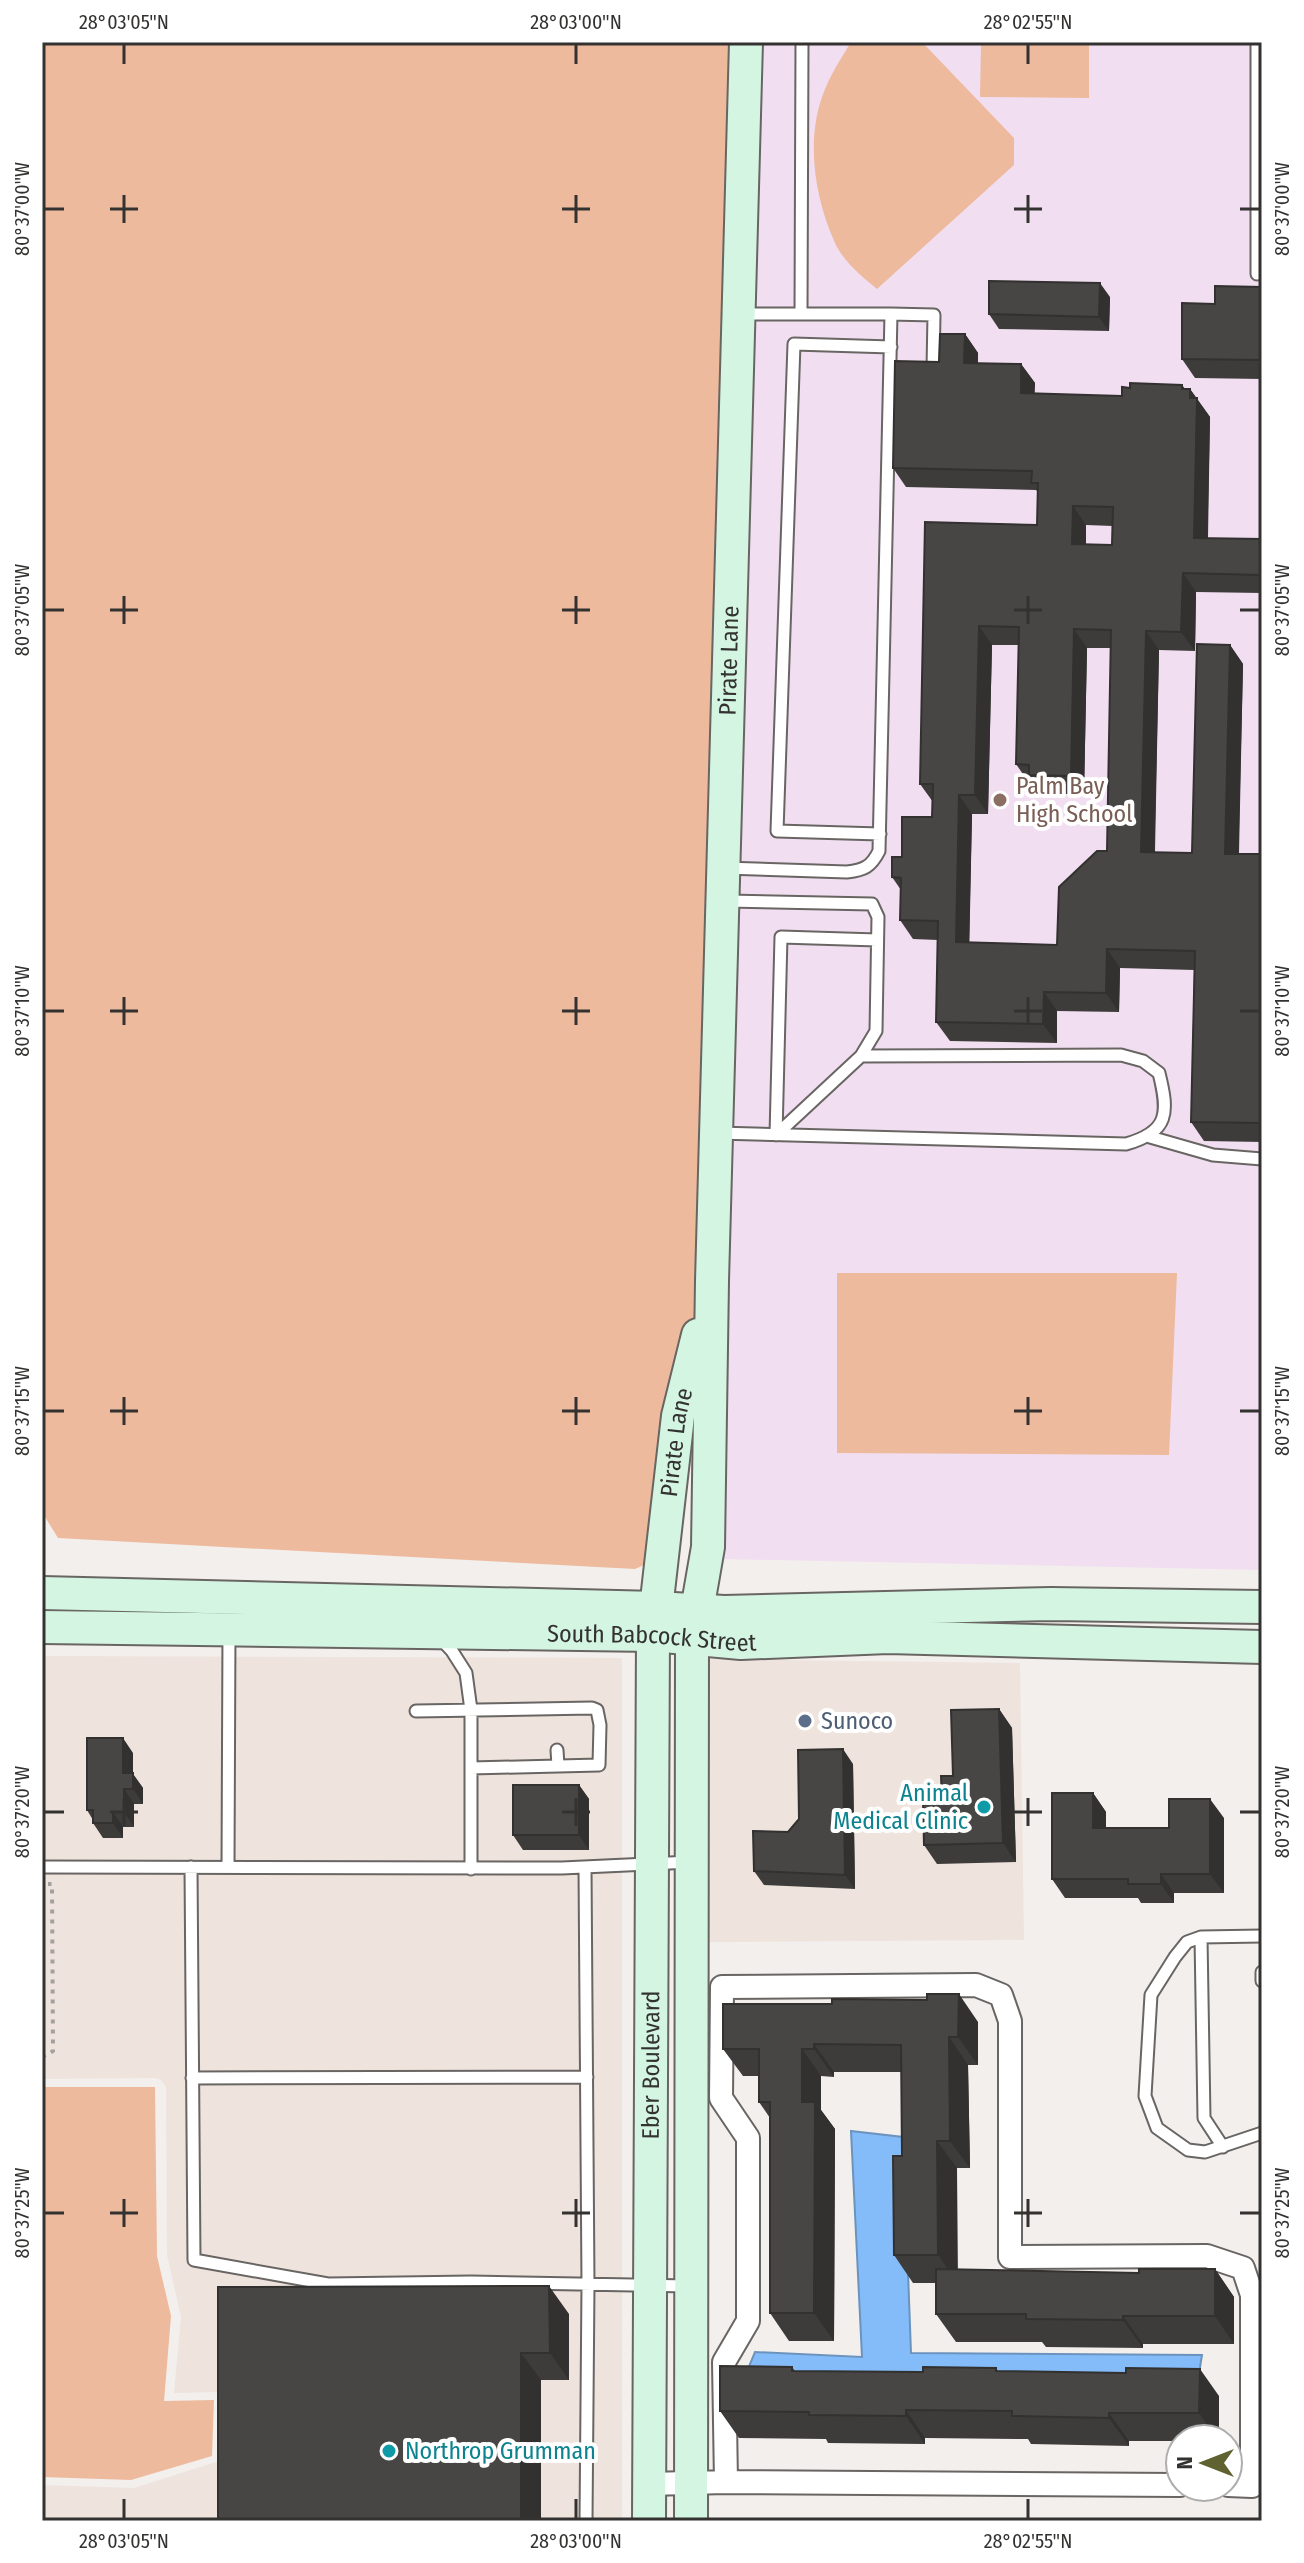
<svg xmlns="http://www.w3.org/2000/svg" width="1304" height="2563" font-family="'Fira Sans Condensed',sans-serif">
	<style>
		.built { fill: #eee3dd }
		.education { fill: #f1dff1 }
		.green { fill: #edba9d }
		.water { fill: #84bcf9; stroke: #6c93bd; stroke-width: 2 }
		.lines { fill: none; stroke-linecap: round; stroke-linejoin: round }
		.lane-casing { stroke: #686563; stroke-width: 15 }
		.street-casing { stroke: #686563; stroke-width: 26 }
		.secondary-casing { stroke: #686563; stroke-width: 36 }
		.path { stroke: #a3a09e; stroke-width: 4; stroke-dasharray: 4 6; stroke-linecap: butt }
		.lane { stroke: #fff; stroke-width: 11 }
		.street { stroke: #fff; stroke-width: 22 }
		.secondary { stroke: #d4f5e2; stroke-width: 32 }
		.wall { fill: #3e3c3a; fill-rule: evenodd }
		.shaded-wall { fill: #323130 }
		.building { fill: #484644; stroke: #323130; stroke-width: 2; fill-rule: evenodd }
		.ticks { fill: none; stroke: #333231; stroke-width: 3 }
		.education-dot { fill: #8d6e63; stroke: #fff; stroke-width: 3 }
		.service-dot { fill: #5c6f8a; stroke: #fff; stroke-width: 3 }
		.culture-dot { fill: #0f9aa8; stroke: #fff; stroke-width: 3 }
		.labels { text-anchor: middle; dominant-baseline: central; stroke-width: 8; stroke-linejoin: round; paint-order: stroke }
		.street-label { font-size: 24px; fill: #333231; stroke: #fff }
		.education-label { font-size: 24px; fill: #785e54; stroke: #fff; text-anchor: start }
		.service-label { font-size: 24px; fill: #4e5e75; stroke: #fff; text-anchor: start }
		.culture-label { font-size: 24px; fill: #0d838f; stroke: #fff; text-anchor: end }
		.neatline { fill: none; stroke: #333231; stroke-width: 3 }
		.ticks-label { font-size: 20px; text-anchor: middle; fill: #333231 }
	</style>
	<rect width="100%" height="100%" fill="#f3efed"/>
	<!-- built -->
	<path class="built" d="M42,1656L622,1658V2521H48L42,2518V2485L134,2488L219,2461V2392L174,2393L181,2317L167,2255L166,2087L161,2080L155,2078L42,2079Z
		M706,1659L1020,1663L1024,1940L708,1942Z"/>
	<!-- education -->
	<path class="education" d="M758,42H1262V1570L720,1559Z"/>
	<!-- green -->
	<path class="green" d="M42,42H745L712,1281L662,1557L635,1569L58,1538L42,1512Z
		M851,42H922L1014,138V165L877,289C861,276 844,262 835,243C815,199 806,143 822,97C829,77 840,60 851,42Z
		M981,42H1089V98L980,97Z
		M837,1273H1177L1169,1455L837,1453Z
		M42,2087H155L157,2256L171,2316L164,2401L214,2400L212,2456L131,2480L42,2477Z"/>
	<!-- water -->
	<path class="water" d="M851,2131L903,2137L911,2353L1202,2355L1196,2392L745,2376L755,2352L862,2357Z"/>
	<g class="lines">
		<defs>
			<path id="lane" d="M1257,274V42
				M801,314L802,42
				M891,314L934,315L933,368
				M880,834L777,831L794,344L891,347
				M724,868L847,872C864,870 871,867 879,851L891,314H739
				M727,901L872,904L878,917L876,1031L861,1056L776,1135
				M717,1133L1126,1144C1169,1132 1169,1113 1159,1073L1143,1061L1121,1055L861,1056
				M776,1135L781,937L877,940
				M1150,1137L1213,1155L1262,1159
				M440,1638L452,1651L466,1673L471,1710V1869
				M416,1711L592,1708L597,1710L600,1725L599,1765L471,1768
				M557,1750L558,1766
				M42,1867L562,1868L691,1862
				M191,1867L194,2260L328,2284L471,2282L689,2286
				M228,1867L229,1631
				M585,1867L588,2285L586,2521
				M1262,1936L1201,1937L1187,1942L1175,1957L1151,1995L1145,2096L1157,2128L1188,2150L1205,2152L1262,2133
				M1201,1937L1204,2118L1223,2147
				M1262,1972V1981
				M192,2078L587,2077"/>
			<path id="street" d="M726,2482L724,2362L748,2321V2138L721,2098L722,1987L976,1985L1001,1995L1010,2021V2257L1207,2256L1243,2268L1252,2295V2486L1228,2485
				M649,2484L726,2482L1180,2485"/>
			<g id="secondary">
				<path d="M42,1593L657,1608L724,1612L1051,1604L1262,1607"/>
				<path id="s1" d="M42,1627L653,1635L741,1643L888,1637L1262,1647"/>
				<path id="s2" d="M649,2521L653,1635L678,1416L698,1335"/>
				<path id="s3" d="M691,2521L692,1639L708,1547L712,1281L746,42"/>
			</g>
		</defs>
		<!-- lane casing -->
		<use href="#lane" class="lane-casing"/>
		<!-- street casing -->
		<use href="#street" class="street-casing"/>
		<!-- secondary casing -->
		<use href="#secondary" class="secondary-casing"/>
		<!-- path -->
		<path class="path" d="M42,2057L53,2051L52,1884H48"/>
		<!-- lane -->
		<use href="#lane" class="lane"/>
		<!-- street -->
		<use href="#street" class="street"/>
		<!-- secondary -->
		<use href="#secondary" class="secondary"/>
	</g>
	<!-- wall -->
	<path class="wall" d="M1262,287V379L1195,378L1182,359L1215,304Z
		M1110,297L1109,331L999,329L989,314Z
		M965,334L978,353V363L1021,364L1035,383L1034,394L1122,396L1190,389L1210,417L1208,538L1262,539V593L1196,592L1195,651L1159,650L1155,852L1192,853L1230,645L1243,664L1239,854H1262V1142L1204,1141L1191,1122L1194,970L1120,968L1119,1012L1057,1011V1043L950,1041L936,1022L938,940L913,939L900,920L901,890L892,877L902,857L932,817L933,802L920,784L925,522L1037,525L1038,492L1036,490L906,487L893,468L939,362ZM1086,525L1113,526L1112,545H1086ZM992,645H1019L1016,764L1029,783H1035L1042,794H1084L1087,648H1111L1107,851L1057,945L969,943L972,814H988Z
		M999,1709L1012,1728L1016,1862L937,1864L924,1845L942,1800Z
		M133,1753V1774L143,1788V1804H134V1827H123V1838H103L93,1823V1820L87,1810Z
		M853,1764L855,1889L764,1885L754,1871L788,1832Z
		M579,1785L589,1799V1850H523L513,1835Z
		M1093,1793L1106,1812V1828H1169L1224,1818V1893H1174V1903H1141L1138,1898H1065L1052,1879Z
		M978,2022V2065H968L970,2168H957V2270L1139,2273L1215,2269L1234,2297V2344H1143V2348L1046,2347L1042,2342H956L936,2314V2283H913L894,2255L902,2156L901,2072H834V2077L821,2076V2110L835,2129L834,2341H789L770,2313V2118L759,2102V2076H743L723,2049Z
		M569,2314V2380H541V2521H218Z
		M792,2367L795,2371L923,2372L996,2368L998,2371L1219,2396V2439H1180V2441H1129V2446L1031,2444L1028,2439L925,2438V2444L828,2443L826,2439L739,2438L720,2411Z"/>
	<!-- shaded-wall -->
	<path class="shaded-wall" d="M1100,283L1110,297L1109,331L1099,317Z
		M965,334L978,353L977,382L964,363Z
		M1021,364L1035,383L1034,412L1021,393Z
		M1182,385L1190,395V389L1210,417L1207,557L1194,538Z
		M1073,506L1086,525V563L1072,544Z
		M1183,573L1196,592L1195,651L1181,632Z
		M979,626L992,645L988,814L975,795Z
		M1074,629L1087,648L1084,794L1071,776Z
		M1146,631L1159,650L1154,871L1141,852Z
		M1230,645L1243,664L1238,873L1225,854Z
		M959,795L972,814L969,961L956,942Z
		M1107,949L1120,968L1119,1012L1106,993Z
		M1044,992L1057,1011V1043L1043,1024Z
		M999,1709L1012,1728L1016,1862L1003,1843Z
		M123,1738L133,1753V1774L143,1788V1804L123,1773Z
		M843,1749L853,1764L855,1889L845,1875Z
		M579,1785L589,1799V1850L579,1835Z
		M124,1789L134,1804V1827L124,1812Z
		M1093,1793L1106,1812V1847L1093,1828Z
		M1210,1799L1224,1818V1893L1210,1874Z
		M113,1812L123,1827V1838L113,1823Z
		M1161,1874L1174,1893V1903L1161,1884Z
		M959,1994L978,2022V2065L958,2037Z
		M949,2037L968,2065L970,2168L950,2141Z
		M814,2044L834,2072V2077L814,2049Z
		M802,2049L821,2076V2110L835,2129L834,2341L814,2313L802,2102Z
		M937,2141L957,2168L958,2283L938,2255Z
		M1215,2269L1234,2297V2344L1215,2316Z
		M549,2286L569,2314V2380L550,2353Z
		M1123,2316L1143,2344V2348L1123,2320Z
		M521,2353L541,2380V2521H521Z
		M1200,2369L1219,2396V2439H1217L1199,2413Z
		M906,2410L925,2438V2444L906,2416Z
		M1109,2413L1129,2441V2446L1109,2418Z"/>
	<!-- building -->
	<path class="building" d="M989,281L1100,283L1099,317L989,314Z
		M1215,286L1262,287V360L1182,359V303L1215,304Z
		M940,334H965L964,363L1021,364V393L1122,396V387L1130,388V383L1182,385V389H1190V398H1197L1194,538L1262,539V575L1183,573L1181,632L1146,631L1141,852L1192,853L1197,644L1230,645L1225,854H1262V1123L1191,1122L1195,951L1107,949L1106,993L1044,992L1043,1024L936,1022L938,921L900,920L901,878L892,877V857H902V817H932L933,784H920L925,522L1037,525L1038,483H1031L1032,471L893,468L895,361L939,362ZM1073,506L1113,507L1112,545L1072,544ZM979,626L1019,627L1016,764L1029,765V775L1071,776L1074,629L1111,630L1107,851H1097L1059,887L1057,945L956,942L959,795H975Z
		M999,1709L1003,1843L924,1845L923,1800H942L941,1776H953L951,1710Z
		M87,1738H123V1773H133V1789H124V1812H113V1823H93V1810H87Z
		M843,1749L845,1875L754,1871L753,1831L788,1832L799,1819L798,1750Z
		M513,1785H579V1835H513Z
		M1052,1793H1093V1828H1169V1799H1210V1874H1161V1884H1128V1879H1052Z
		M927,1994H959L958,2037H949L950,2141H937L938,2255H894L893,2156H902L901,2045L814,2044V2049H802V2102H815L814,2313H770V2102H759V2049H723V2004H832V1999L927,2000Z
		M936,2269L1139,2273V2269H1215V2316H1123V2320L1026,2319V2314H936Z
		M549,2286L550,2353H521V2521H218V2287Z
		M720,2366L792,2367V2371L923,2372V2367L996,2368V2371L1126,2373V2368L1200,2369L1199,2413H1109V2418L1012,2416V2411L906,2410V2416L809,2415V2412L720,2411Z"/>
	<!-- ticks -->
	<path class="ticks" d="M124,44V64M576,44V64M1028,44V64M124,195V223M576,195V223M1028,195V223M44,209H64M110,209H138M562,209H590M1014,209H1042M1240,209H1260M124,596V624M576,596V624M1028,596V624M44,610H64M110,610H138M562,610H590M1014,610H1042M1240,610H1260M124,997V1025M576,997V1025M1028,997V1025M44,1011H64M110,1011H138M562,1011H590M1014,1011H1042M1240,1011H1260M124,1397V1425M576,1397V1425M1028,1397V1425M44,1411H64M110,1411H138M562,1411H590M1014,1411H1042M1240,1411H1260M124,1798V1826M576,1798V1826M1028,1798V1826M44,1812H64M110,1812H138M562,1812H590M1014,1812H1042M1240,1812H1260M124,2199V2227M576,2199V2227M1028,2199V2227M44,2213H64M110,2213H138M562,2213H590M1014,2213H1042M1240,2213H1260M124,2499V2519M576,2499V2519M1028,2499V2519"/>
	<!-- markers -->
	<circle class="education-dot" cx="1000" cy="800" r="8"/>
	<circle class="service-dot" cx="805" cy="1721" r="8"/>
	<g class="culture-dot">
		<circle cx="984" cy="1807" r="8"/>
		<circle cx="389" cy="2451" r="8"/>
	</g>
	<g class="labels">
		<!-- street labels -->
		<g class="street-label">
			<text stroke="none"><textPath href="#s3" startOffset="1862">Pirate Lane</textPath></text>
			<text stroke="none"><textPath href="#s2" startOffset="1080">Pirate Lane</textPath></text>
			<text stroke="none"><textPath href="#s1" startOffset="610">South Babcock Street</textPath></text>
			<text stroke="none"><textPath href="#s2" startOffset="456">Eber Boulevard</textPath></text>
		</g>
		<!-- education labels -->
		<g class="education-label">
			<text x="1016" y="786">Palm Bay<tspan x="1016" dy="28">High School</tspan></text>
		</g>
		<!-- service labels -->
		<g class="service-label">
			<text x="821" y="1721">Sunoco</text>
		</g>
		<!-- culture labels -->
		<g class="culture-label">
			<text x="968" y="1793">Animal<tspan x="968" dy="28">Medical Clinic</tspan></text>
			<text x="405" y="2451" text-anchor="start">Northrop Grumman</text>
		</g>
	</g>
	<!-- border -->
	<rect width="1304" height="2563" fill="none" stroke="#ffffff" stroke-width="88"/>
	<!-- north arrow -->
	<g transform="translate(1204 2463) rotate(270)"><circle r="38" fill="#ffffff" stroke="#adadad" stroke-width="2"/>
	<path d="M0-6L14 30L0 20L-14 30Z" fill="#606230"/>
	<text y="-12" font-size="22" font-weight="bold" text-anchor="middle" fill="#333231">N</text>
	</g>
	<rect x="44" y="44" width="1216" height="2475" class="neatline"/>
	<g class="ticks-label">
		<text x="124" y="29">28°03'05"N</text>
		<text x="576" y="29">28°03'00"N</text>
		<text x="1028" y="29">28°02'55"N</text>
		<text transform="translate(1282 209) rotate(-90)" y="7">80°37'00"W</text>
		<text transform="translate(22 209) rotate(-90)" y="7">80°37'00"W</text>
		<text transform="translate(1282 610) rotate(-90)" y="7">80°37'05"W</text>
		<text transform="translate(22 610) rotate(-90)" y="7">80°37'05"W</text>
		<text transform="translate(1282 1011) rotate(-90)" y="7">80°37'10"W</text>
		<text transform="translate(22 1011) rotate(-90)" y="7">80°37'10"W</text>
		<text transform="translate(22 1411) rotate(-90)" y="7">80°37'15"W</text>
		<text transform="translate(1282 1411) rotate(-90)" y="7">80°37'15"W</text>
		<text transform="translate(22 1812) rotate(-90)" y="7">80°37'20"W</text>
		<text transform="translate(1282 1812) rotate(-90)" y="7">80°37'20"W</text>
		<text transform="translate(22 2213) rotate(-90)" y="7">80°37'25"W</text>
		<text transform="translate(1282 2213) rotate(-90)" y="7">80°37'25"W</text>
		<text x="124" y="2548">28°03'05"N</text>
		<text x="576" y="2548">28°03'00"N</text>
		<text x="1028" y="2548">28°02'55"N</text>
	</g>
</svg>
